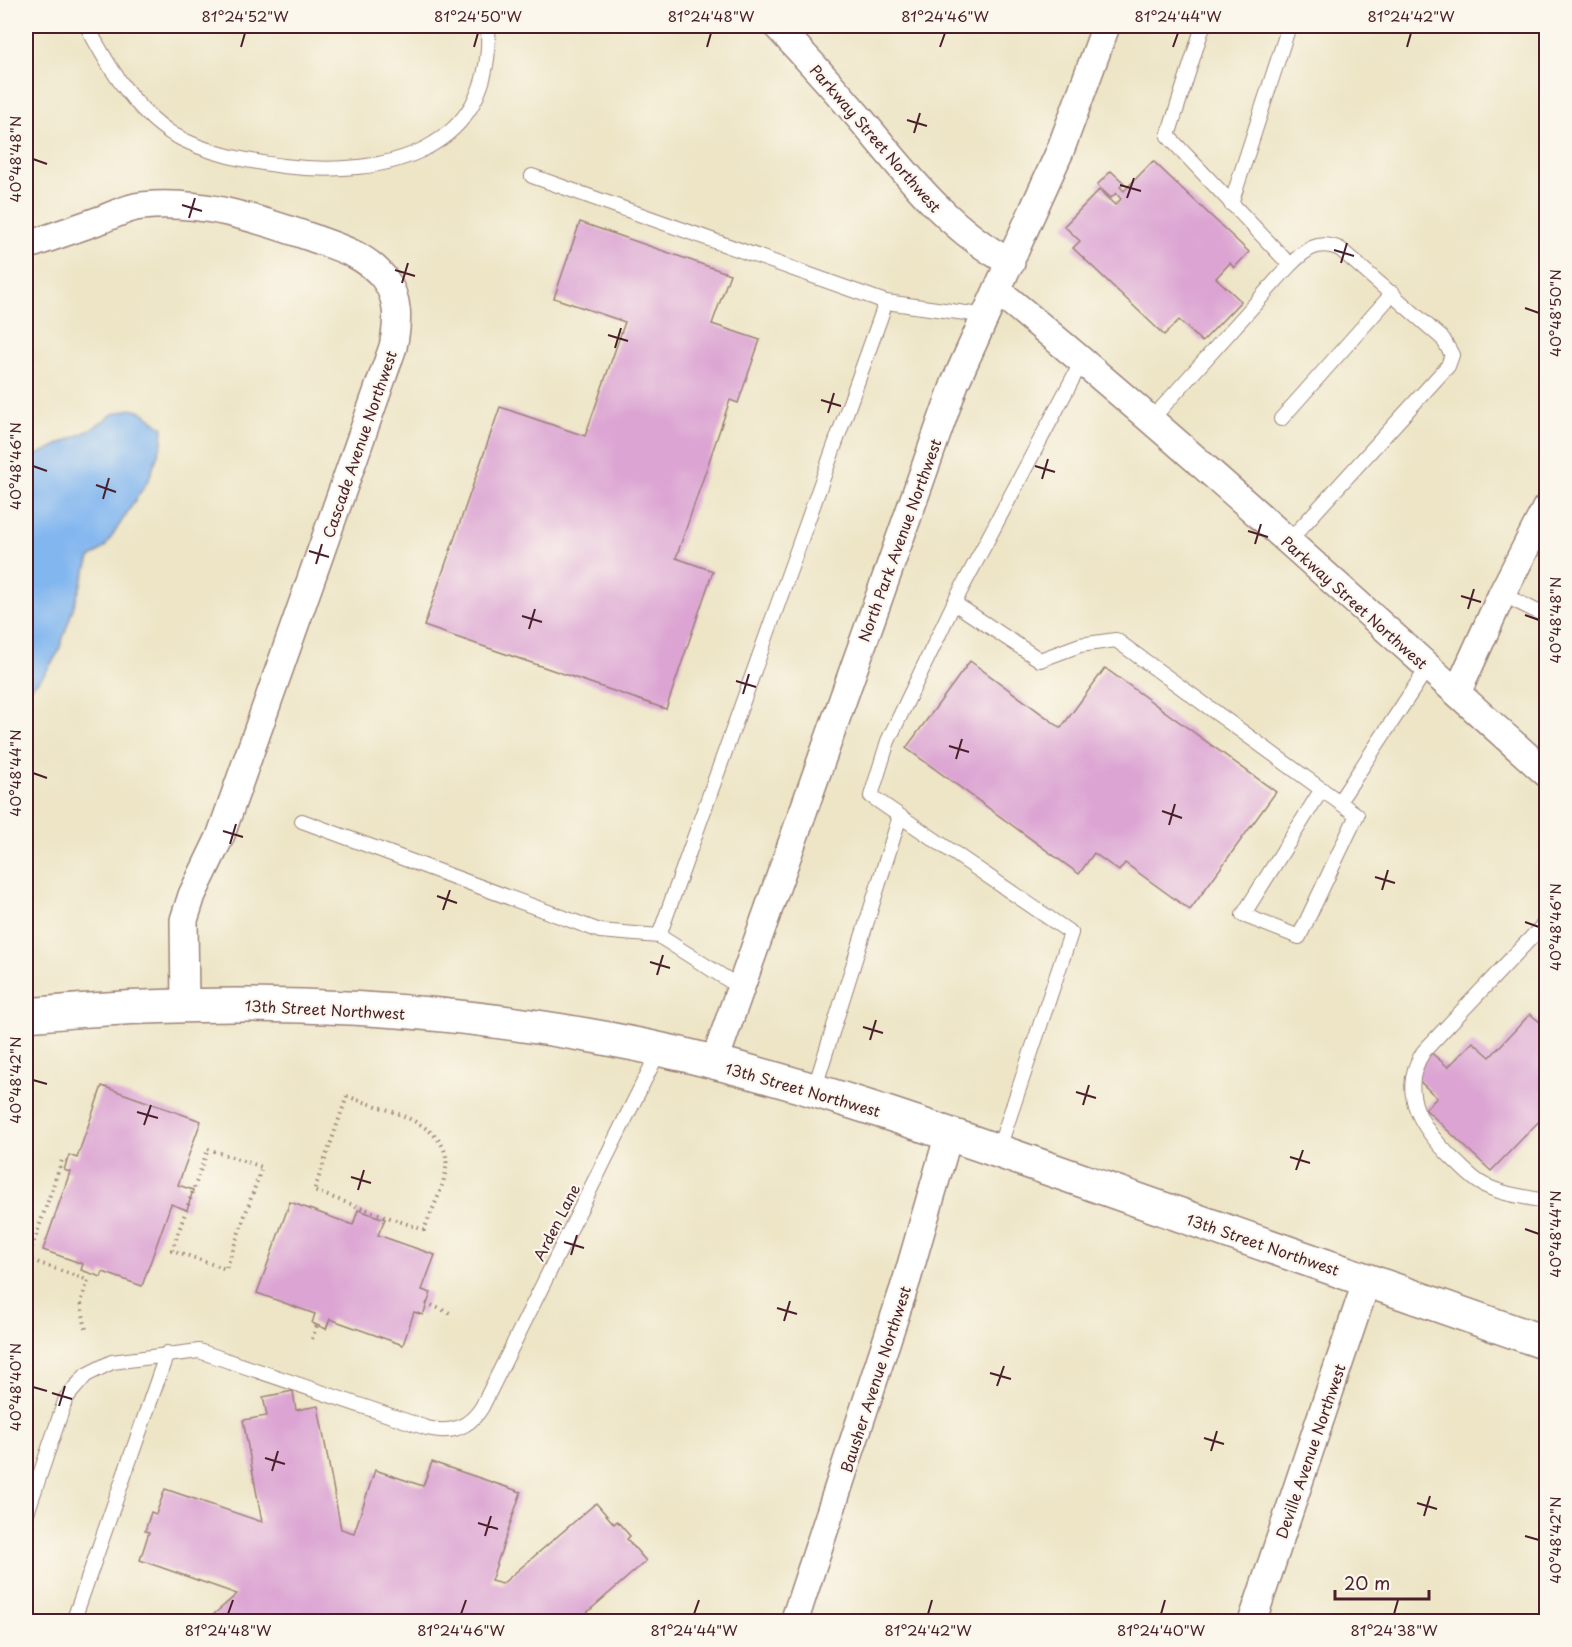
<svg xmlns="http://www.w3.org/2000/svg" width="1572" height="1647" font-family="'Playpen Sans',sans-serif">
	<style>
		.water { fill: #81b6ef; stroke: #666a8d; stroke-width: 1.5 }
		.building { fill: #dca4d3 }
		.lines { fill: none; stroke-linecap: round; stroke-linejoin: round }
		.service-casing { stroke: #9c8278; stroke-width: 16 }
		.minor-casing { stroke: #9c8278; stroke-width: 30 }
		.secondary-casing { stroke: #9c8278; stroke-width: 36 }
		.path { stroke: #9c8278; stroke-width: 4; stroke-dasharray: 1.5 4.5; stroke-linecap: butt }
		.service { stroke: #fff; stroke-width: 14 }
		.minor { stroke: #fff; stroke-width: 27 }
		.secondary { stroke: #fff; stroke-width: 33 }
		.ticks { fill: none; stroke: #4a1f2b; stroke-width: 2 }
		.labels { text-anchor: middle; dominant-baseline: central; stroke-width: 4.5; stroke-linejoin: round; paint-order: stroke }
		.street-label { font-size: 15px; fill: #4a1f2b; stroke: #fbf7ec }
		.neatline { fill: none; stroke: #4a1f2b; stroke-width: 2 }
		.ticks-label { font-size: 15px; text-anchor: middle; fill: #4a1f2b }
	</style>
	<rect width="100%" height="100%" fill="#fbf7ec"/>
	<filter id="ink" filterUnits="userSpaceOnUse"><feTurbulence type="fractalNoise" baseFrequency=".0167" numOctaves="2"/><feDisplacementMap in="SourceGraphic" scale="12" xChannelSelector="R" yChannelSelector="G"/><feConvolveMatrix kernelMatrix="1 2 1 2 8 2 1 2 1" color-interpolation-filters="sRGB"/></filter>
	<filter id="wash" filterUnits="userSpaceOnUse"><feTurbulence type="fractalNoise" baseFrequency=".008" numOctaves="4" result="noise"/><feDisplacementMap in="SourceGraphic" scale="24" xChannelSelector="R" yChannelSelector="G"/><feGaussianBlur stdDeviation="1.35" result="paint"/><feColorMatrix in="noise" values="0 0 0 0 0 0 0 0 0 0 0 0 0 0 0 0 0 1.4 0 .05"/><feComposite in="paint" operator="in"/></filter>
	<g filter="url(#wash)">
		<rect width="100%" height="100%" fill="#ede5c6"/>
		<!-- water -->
		<path class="water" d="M131,409L143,412L163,428L162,443L149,479L105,547L90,558L58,653L43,676L26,692V460L92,429L113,414Z"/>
		<g id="blocks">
			<!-- building -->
			<path class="building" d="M1153,161L1249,252L1234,268L1230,263L1216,278L1241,301L1202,342L1179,320L1164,335L1073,248L1080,241L1064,226L1099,190L1115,205L1121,199L1116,193L1111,198L1097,185L1111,171L1124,183L1120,187L1124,191Z
				M580,222L730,274L712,324L760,340L738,403L730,400L676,558L713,571L666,709L424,626L500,407L585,436L625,322L554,298Z
				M970,661L1061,728L1105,668L1276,792L1190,910L1125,863L1119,871L1094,853L1079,874L906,748Z
				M1530,1014L1540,1022L1546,1015V1114L1491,1171L1425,1109L1437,1098L1408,1070L1428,1050L1448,1067L1473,1042L1490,1057Z
				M102,1086L201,1121L178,1185L193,1190L187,1210L171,1204L142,1286L103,1272L101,1277L81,1270L83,1264L43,1250L70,1172L64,1170L69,1155L77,1158Z
				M290,1202L353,1225L358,1210L385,1219L378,1235L435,1255L422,1290L431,1293L423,1315L414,1312L403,1345L330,1319L326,1329L312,1323L315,1314L257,1293Z
				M293,1391L296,1410L318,1406L341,1529L354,1533L375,1470L423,1486L432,1462L521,1492L491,1581L502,1584L596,1503L614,1524L617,1521L630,1536L627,1539L646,1561L576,1622H205L237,1594L140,1560L149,1532L145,1531L151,1512L156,1514L165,1489L262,1522L243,1420L267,1416L263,1397Z"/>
		</g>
	</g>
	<g filter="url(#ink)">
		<use href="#blocks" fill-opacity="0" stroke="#9c8278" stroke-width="1.5"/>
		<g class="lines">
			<defs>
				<path id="service" d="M87,26C108,66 134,110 174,135C208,154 246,161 283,166C385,178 495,152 488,26
					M532,176L886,302
					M1231,204L1289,26
					M1082,361L954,603L1040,660L1080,645L1116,640L1339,802L1428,667
					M1281,419L1393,293
					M1150,421L1290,265L1168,136L1203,26
					M1288,542L1448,366L1452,355L1443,339L1340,249C1318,239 1305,250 1290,265
					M1502,594L1546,616
					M1322,789L1243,915L1299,937L1357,815L1339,802
					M900,816L871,796L888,741L954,603
					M302,821L600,931L659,936
					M1546,922L1424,1051C1396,1092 1423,1130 1453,1159C1463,1168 1472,1179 1484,1185C1504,1195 1525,1197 1546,1201
					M741,988L659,936L886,302L987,316
					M814,1090L900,816L1071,933L998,1151
					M26,1516L66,1398L86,1375L112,1362L199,1351L427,1428C451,1434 469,1428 482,1407L659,1051
					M73,1622L167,1353"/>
				<path id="minor" d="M777,26C806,57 835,89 863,122C907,175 948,229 1011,263
					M26,246C51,237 77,228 103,219C115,214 129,207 142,206C201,200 255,218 310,237C337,247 365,254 384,278C400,299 398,323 393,347L220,837L192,895L184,920L185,1005
					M998,291C1186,445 1365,611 1546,773
					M1457,693L1502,594L1546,508
					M714,1063L955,383L1060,151L1106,26
					M794,1622L907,1279L949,1134
					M1252,1622L1367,1280"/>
				<path id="secondary" d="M26,1015C245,994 470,1005 685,1055C823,1088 958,1137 1092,1184C1243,1237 1395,1290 1546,1343"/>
			</defs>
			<!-- service casing -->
			<use href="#service" class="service-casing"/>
			<!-- minor casing -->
			<use href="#minor" class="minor-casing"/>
			<!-- secondary casing -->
			<use href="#secondary" class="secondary-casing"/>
			<!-- path -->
			<path class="path" d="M347,1096C380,1109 453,1122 446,1169C443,1190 431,1211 424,1230L314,1191Z
				M208,1149L262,1167L226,1269L172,1250Z
				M67,1161L62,1160L28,1259L88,1280L81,1303L86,1330
				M426,1303L452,1314
				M312,1339L317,1325"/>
			<!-- service -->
			<use href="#service" class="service"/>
			<!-- minor -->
			<use href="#minor" class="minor"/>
			<!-- secondary -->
			<use href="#secondary" class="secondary"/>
		</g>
	</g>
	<!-- ticks -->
	<path class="ticks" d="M241,47L245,33M474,47L478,33M707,47L711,33M940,47L945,33M1173,47L1178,33M1407,47L1411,33M907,120L927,126M914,133L920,113M33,159L47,164M1120,185L1141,191M1127,198L1134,178M182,205L202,211M189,218L195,198M1334,250L1354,256M1341,263L1347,243M395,270L415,276M402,283L408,263M1525,308L1539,313M608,335L628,341M615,348L621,328M821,400L841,406M828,413L834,393M33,466L47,471M1035,466L1055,472M1042,479L1048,459M96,485L116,492M103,499L109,478M1248,531L1268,537M1255,544L1261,524M309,551L329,557M316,564L322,544M1461,596L1481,602M1468,609L1474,589M1525,615L1539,620M522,616L542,622M529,629L535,609M736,681L756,687M743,694L749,674M949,746L969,752M956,759L962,739M33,773L47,778M1162,811L1182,818M1169,825L1175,804M223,831L243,837M230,844L236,824M1375,877L1395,883M1382,890L1388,870M437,896L457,903M443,910L450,890M1525,922L1539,927M650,962L670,968M657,975L663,955M863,1027L883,1033M870,1040L876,1020M33,1080L47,1084M1076,1092L1096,1098M1083,1105L1089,1085M137,1112L158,1118M144,1125L151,1105M1290,1157L1310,1163M1296,1170L1303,1150M351,1177L371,1183M358,1190L364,1170M1525,1229L1539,1234M564,1242L584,1248M571,1255L577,1235M777,1308L797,1314M784,1321L790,1301M990,1373L1011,1379M997,1386L1004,1366M33,1387L47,1391M52,1393L72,1399M59,1406L65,1386M1204,1438L1224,1444M1211,1451L1217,1431M265,1458L285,1464M272,1471L278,1451M1417,1503L1437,1509M1424,1516L1430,1496M478,1523L498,1529M485,1536L491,1516M1525,1536L1539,1540M228,1614L233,1600M461,1614L466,1600M694,1614L699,1600M928,1614L932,1600M1161,1614L1165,1600M1394,1614L1398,1600"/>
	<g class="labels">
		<!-- street labels -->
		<g class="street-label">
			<text transform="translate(876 138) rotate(49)">Parkway Street Northwest</text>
			<text transform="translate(359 444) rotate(-71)">Cascade Avenue Northwest</text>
			<text transform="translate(899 540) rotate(-70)">North Park Avenue Northwest</text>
			<text transform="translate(1355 602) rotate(42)">Parkway Street Northwest</text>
			<text transform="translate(325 1009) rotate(3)">13th Street Northwest</text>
			<text transform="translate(803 1089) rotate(16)">13th Street Northwest</text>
			<text transform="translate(556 1222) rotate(-63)">Arden Lane</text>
			<text transform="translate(1263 1244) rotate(19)">13th Street Northwest</text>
			<text transform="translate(875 1379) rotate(-72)">Bausher Avenue Northwest</text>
			<text transform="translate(1310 1451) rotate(-71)">Deville Avenue Northwest</text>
		</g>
	</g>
	<!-- margin -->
	<rect width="1572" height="1647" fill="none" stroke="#fbf7ec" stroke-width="66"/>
	<!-- scale -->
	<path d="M1335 1590v9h94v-9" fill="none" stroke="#4a1f2b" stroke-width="3"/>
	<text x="1344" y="1590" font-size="18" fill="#4a1f2b" stroke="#fbf7ec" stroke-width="4.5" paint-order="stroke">20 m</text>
	<rect x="33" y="33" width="1506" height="1581" class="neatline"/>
	<g class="ticks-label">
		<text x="245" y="22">81°24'52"W</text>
		<text x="478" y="22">81°24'50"W</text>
		<text x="711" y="22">81°24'48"W</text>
		<text x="945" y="22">81°24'46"W</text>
		<text x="1178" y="22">81°24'44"W</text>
		<text x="1411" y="22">81°24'42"W</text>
		<text transform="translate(16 159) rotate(-90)" y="5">40°48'48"N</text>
		<text transform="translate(1556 313) rotate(-90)" y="5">40°48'50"N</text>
		<text transform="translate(16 466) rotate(-90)" y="5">40°48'46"N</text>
		<text transform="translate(1556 620) rotate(-90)" y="5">40°48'48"N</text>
		<text transform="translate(16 773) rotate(-90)" y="5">40°48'44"N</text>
		<text transform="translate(1556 927) rotate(-90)" y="5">40°48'46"N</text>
		<text transform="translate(16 1080) rotate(-90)" y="5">40°48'42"N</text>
		<text transform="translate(1556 1234) rotate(-90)" y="5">40°48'44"N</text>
		<text transform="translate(16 1387) rotate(-90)" y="5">40°48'40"N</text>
		<text transform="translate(1556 1540) rotate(-90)" y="5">40°48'42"N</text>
		<text x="228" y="1636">81°24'48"W</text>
		<text x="461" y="1636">81°24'46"W</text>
		<text x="694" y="1636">81°24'44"W</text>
		<text x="928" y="1636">81°24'42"W</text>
		<text x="1161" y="1636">81°24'40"W</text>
		<text x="1394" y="1636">81°24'38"W</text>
	</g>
</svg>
